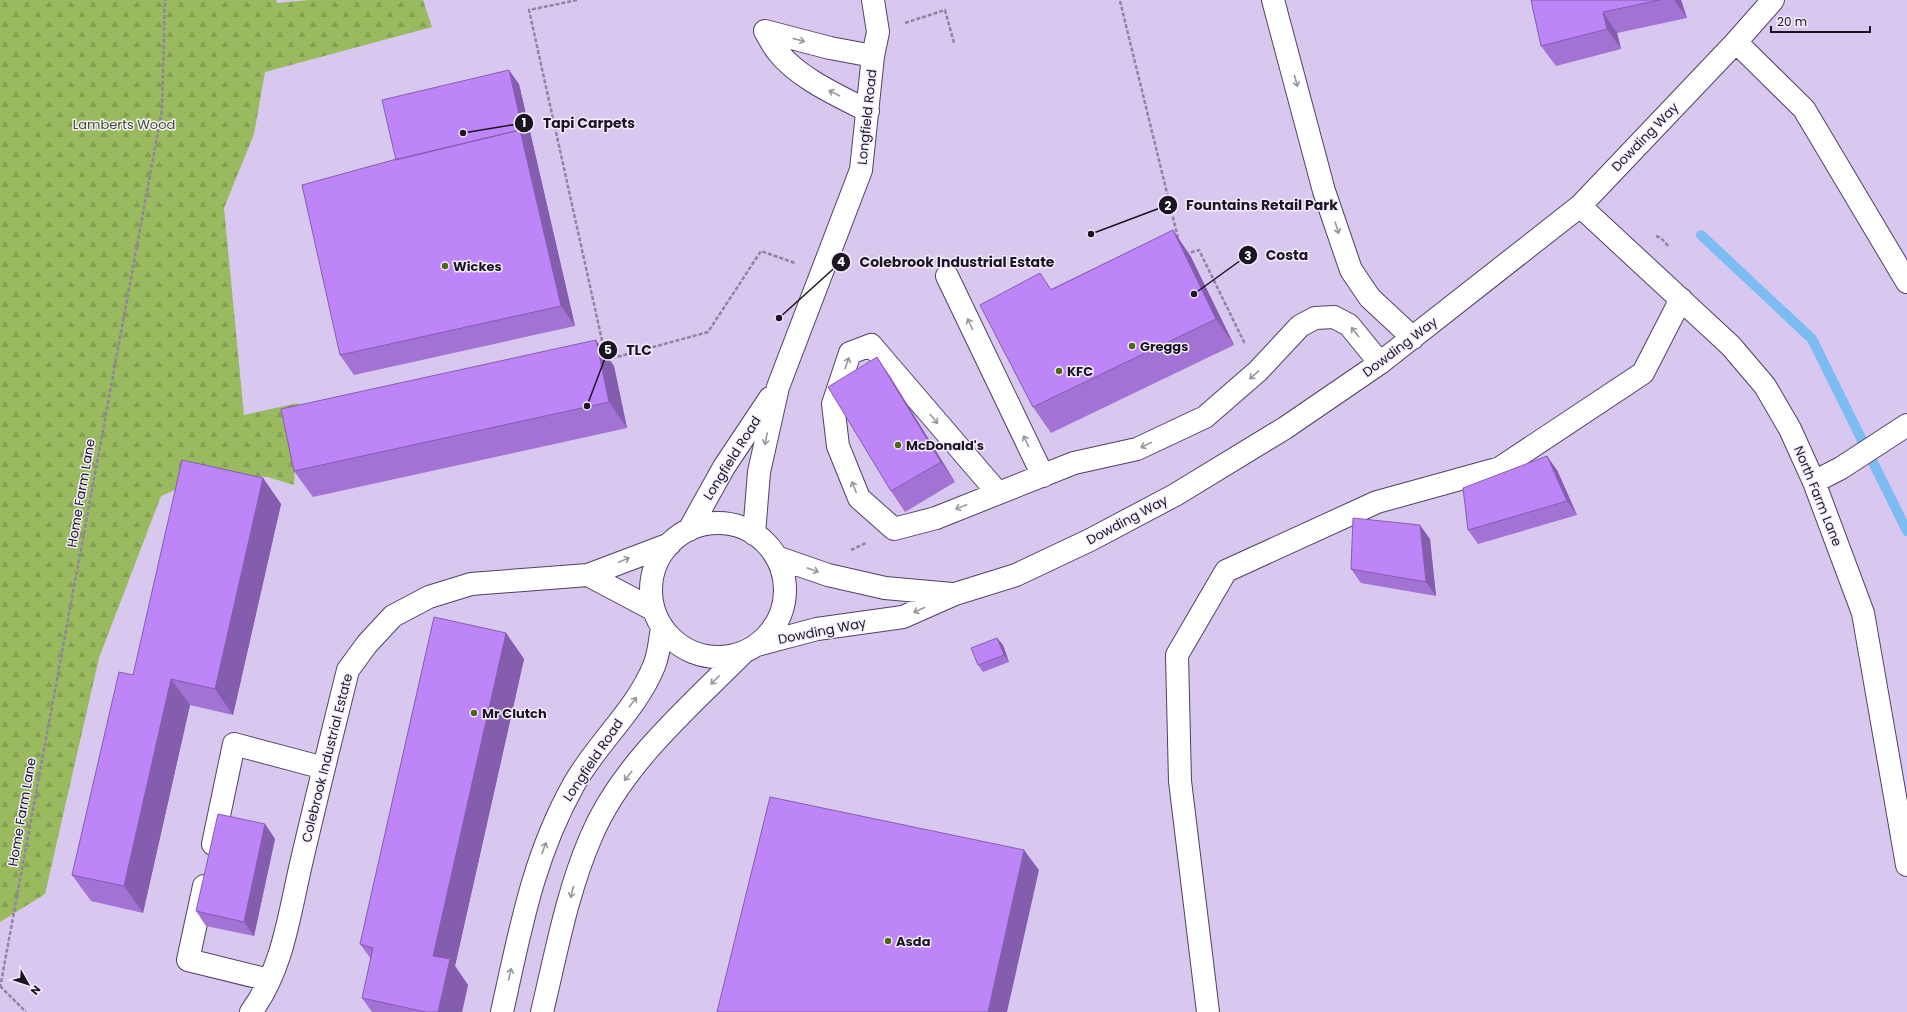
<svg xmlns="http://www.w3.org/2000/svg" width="1907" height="1012" font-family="Poppins,sans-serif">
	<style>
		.forest { fill: url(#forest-firs) }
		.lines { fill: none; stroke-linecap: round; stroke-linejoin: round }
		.stream { stroke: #7dbcf3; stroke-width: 10 }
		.minor-casing { stroke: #514263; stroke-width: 24 }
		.path { stroke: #9184a2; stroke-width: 2.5; stroke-dasharray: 4 2; stroke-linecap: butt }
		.minor { stroke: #fff; stroke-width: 22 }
		.wall { fill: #a372d5 }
		.shaded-wall { fill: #855dae }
		.building { fill: #be85f8; stroke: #855dae }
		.oneway { stroke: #98969c }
		.poi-dot { fill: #4e6717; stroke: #f4edfd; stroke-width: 1.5 }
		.labels { text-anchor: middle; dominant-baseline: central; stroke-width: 3; stroke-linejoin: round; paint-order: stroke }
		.street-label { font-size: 13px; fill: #1b1523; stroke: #f4edfd }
		.park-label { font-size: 13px; fill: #3f501c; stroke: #f4edfd }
		.poi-label { font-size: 13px; font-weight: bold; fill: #1b1523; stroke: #f4edfd; text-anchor: start }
		.leader { fill: none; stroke: #1b1523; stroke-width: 1.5 }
		.callout-dot { fill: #1b1523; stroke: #f4edfd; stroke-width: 1.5 }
		.mark-label { font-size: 12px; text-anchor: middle; font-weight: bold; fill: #fff }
		.callout-label { font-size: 14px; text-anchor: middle; font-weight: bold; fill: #1b1523; stroke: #f4edfd; stroke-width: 3; stroke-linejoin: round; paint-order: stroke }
	</style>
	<defs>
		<pattern id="forest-firs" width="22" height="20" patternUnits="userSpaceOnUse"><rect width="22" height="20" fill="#9aba5f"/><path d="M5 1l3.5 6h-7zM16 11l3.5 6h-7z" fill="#849f52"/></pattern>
	</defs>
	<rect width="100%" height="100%" fill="#d8c7ee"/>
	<!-- forest -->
	<path class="forest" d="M0,0H276L277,3L309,0H423L432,27L265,72L254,134L224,208L244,415L298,403L294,485L268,477L212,474L161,496L99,658L45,894L0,922Z"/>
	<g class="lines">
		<!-- stream -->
		<path class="stream" d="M1701,235L1812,339L1907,531"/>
		<defs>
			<path id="minor" d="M1273,0L1324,191L1351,270L1370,298L1413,338
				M1736,42L1804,109L1907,282
				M868,111C839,96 798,78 778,52C773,46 769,38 765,31L830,48L873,56
				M1580,206L1731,346L1765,386L1790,429L1814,482L1863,613L1907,865
				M947,276L1043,476
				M1814,482L1841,468L1907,425
				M998,493L871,345L850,353L833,404L838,446L859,498L894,529L936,518L1074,463L1137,449L1205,417L1258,371L1300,326L1315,318L1334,317L1349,325L1380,363
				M651 590a67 67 0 1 1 134 0a67 67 0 1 1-134 0Z
				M689,530L724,467L770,398
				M754,534L759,472L778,387L861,170L873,56L878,32L873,0
				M776,557L828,575L885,588L952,594
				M588,575L654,610
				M757,645L817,629L903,617L955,594L1016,575L1090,540L1175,495L1285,428L1380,363L1580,206L1736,42L1773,0
				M213,844L234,744L324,768
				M204,886L188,960L269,980
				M251,1012C283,969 289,915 301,864C316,799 332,735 348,670L367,644L393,616L429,597L471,584L588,575L670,544
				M502,1012C520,931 533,857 574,784C597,743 636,710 654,666C659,654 660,640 662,627
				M542,1012C556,954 567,892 591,837C621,765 689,707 743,653
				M1208,1012L1180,781L1177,655L1226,571L1377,502L1500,468L1643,373L1681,299"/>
		</defs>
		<!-- minor casing -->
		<use href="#minor" class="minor-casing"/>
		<!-- path -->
		<path class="path" d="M577,0L529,10L605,354
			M1120,1L1179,242
			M905,23L945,10L954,43
			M1656,236L1661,238L1669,247
			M1185,254L1199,250L1245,344
			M606,360L708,332L761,251L795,263
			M851,550L866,543
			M0,986L26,1012
			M0,988L162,110L165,0"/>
		<!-- minor -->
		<use href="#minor" class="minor"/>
	</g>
	<!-- wall -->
	<path class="wall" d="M1531,0H1681L1687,18L1617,33L1621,49L1556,66L1541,46Z
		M519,84L575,326L354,375L340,355L396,160Z
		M1173,230L1191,257L1234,345L1051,433L1033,407L1051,289Z
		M877,357L891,378L955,482L905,512L891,491Z
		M614,366L627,428L313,497L294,471Z
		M1557,470L1577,515L1478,544L1468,530Z
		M263,478L281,504L233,715L190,705L143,913L91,901L72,875L133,675Z
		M1430,539L1436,596L1361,583L1351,569Z
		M506,633L524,659L455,966L468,985L462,1012H372L362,998L371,959L360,944Z
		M997,638L1003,645L1009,662L983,672L978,665Z
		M265,824L275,839L254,936L206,926L196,911Z"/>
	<!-- shaded-wall -->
	<path class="shaded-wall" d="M1674,0H1681L1687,18Z
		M1603,12L1617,33L1621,49L1607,29Z
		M509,70L519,84L575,326L561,306L520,130Z
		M1173,230L1191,257L1234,345L1216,319Z
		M596,340L614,366L627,428L609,402Z
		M877,357L891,378L955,482L941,462Z
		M1547,456L1557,470L1577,515L1567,501Z
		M263,478L281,504L233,715L215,689Z
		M1420,525L1430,539L1436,596L1426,582Z
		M506,633L524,659L455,966L468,985L462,1012H438L433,956Z
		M997,638L1003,645L1009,662L1004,655Z
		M171,679L190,705L143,913L124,886Z
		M265,824L275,839L254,936L244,922Z
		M1024,850L1039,870L1007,1012H988Z"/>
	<!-- building -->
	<path class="building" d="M1531,0H1660L1603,12L1607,29L1541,46Z
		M509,70L524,136L520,130L396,160L382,100Z
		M520,130L561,306L340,355L302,185L393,160Z
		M1173,230L1216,319L1033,407L980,305L1040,273L1051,290Z
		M596,340L609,402L294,471L281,409Z
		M877,357L941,462L891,491L828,387Z
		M1547,456L1567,501L1468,530L1463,488Z
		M182,460L263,478L215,689L171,679L124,886L72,875L119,672L133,675Z
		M1353,518L1420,525L1426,582L1351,569Z
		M434,617L506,633L433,956L450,959L438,1012H426L362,998L373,948L360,944Z
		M997,638L1004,655L978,665L971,648Z
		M770,797L1024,850L988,1012H717Z
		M218,814L265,824L244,922L196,911Z"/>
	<!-- one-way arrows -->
	<defs><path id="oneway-shaft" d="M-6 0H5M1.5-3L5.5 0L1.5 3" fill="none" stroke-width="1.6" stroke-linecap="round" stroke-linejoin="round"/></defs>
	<g class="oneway">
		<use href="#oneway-shaft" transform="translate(799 40) rotate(15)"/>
		<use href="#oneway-shaft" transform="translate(1296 81) rotate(75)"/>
		<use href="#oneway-shaft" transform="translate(834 93) rotate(-152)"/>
		<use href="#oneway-shaft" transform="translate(1337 228) rotate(72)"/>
		<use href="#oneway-shaft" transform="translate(970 324) rotate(-116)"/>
		<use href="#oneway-shaft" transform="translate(1355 332) rotate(-129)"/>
		<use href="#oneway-shaft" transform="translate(847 363) rotate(-71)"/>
		<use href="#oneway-shaft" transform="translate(1254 375) rotate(139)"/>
		<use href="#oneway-shaft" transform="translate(934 419) rotate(50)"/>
		<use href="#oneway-shaft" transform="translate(766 439) rotate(102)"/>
		<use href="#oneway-shaft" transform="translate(1026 441) rotate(-116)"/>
		<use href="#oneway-shaft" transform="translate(1146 445) rotate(154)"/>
		<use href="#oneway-shaft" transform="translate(854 487) rotate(-112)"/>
		<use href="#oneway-shaft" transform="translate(961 507) rotate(158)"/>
		<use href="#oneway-shaft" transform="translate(624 560) rotate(-22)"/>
		<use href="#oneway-shaft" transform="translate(813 570) rotate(20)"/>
		<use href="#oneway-shaft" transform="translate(919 610) rotate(156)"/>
		<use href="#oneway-shaft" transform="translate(715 680) rotate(135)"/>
		<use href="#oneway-shaft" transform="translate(633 702) rotate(-53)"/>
		<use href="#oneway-shaft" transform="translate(628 776) rotate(129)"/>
		<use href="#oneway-shaft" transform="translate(544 848) rotate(-70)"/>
		<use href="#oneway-shaft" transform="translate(572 892) rotate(105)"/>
		<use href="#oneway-shaft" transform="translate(510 974) rotate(-77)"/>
	</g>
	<!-- markers -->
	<g class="poi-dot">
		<circle cx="445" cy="266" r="4"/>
		<circle cx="1132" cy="346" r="4"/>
		<circle cx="1059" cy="371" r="4"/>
		<circle cx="898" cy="445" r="4"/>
		<circle cx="474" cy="713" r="4"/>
		<circle cx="888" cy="941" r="4"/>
	</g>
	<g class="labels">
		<!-- street labels -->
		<g class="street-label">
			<text transform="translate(867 117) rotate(-84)">Longfield Road</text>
			<text transform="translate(1645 137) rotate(-46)">Dowding Way</text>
			<text transform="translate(1400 347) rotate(-37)">Dowding Way</text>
			<text transform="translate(732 458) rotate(-58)">Longfield Road</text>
			<text transform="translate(81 493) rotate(-80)">Home Farm Lane</text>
			<text transform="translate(1818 496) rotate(68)">North Farm Lane</text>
			<text transform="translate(1127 520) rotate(-28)">Dowding Way</text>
			<text transform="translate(822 631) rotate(-11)">Dowding Way</text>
			<text transform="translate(327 758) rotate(-76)">Colebrook Industrial Estate</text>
			<text transform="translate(593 760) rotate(-56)">Longfield Road</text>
			<text transform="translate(22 812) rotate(-80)">Home Farm Lane</text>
		</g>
		<!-- park labels -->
		<g class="park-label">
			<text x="124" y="124">Lamberts Wood</text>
		</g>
		<!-- poi labels -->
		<g class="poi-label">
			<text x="453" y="266">Wickes</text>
			<text x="1140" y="346">Greggs</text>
			<text x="1067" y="371">KFC</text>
			<text x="906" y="445">McDonald's</text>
			<text x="482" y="713">Mr Clutch</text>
			<text x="896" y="941">Asda</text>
		</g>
	</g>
	<!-- callouts -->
	<path class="leader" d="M463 133L524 123M1091 234L1168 205M1194 294L1248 255M779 318L841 262M587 406L608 350"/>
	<g class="callout-dot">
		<circle cx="463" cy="133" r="4"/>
		<circle cx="1091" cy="234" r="4"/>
		<circle cx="1194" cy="294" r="4"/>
		<circle cx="779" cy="318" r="4"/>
		<circle cx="587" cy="406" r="4"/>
		<circle cx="524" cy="123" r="10"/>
		<circle cx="1168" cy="205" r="10"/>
		<circle cx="1248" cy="255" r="10"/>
		<circle cx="841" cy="262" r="10"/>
		<circle cx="608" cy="350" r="10"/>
	</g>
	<g class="mark-label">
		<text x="524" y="127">1</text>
		<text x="1168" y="210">2</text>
		<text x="1248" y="260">3</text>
		<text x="841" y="266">4</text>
		<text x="608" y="354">5</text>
	</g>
	<g class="callout-label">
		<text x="589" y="128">Tapi Carpets</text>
		<text x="1262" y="210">Fountains Retail Park</text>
		<text x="1287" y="260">Costa</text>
		<text x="957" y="267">Colebrook Industrial Estate</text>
		<text x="639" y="355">TLC</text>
	</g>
	<!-- north arrow -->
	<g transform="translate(28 984) rotate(129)" stroke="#f4edfd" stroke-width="3" paint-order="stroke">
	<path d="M0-3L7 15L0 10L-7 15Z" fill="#1b1523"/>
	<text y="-6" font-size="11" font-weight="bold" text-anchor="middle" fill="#1b1523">N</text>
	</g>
	<!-- scale -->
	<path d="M1771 26v6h99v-6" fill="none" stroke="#1b1523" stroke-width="2"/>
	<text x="1777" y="26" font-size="12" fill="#1b1523" stroke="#f4edfd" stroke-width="3" paint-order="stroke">20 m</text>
</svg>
